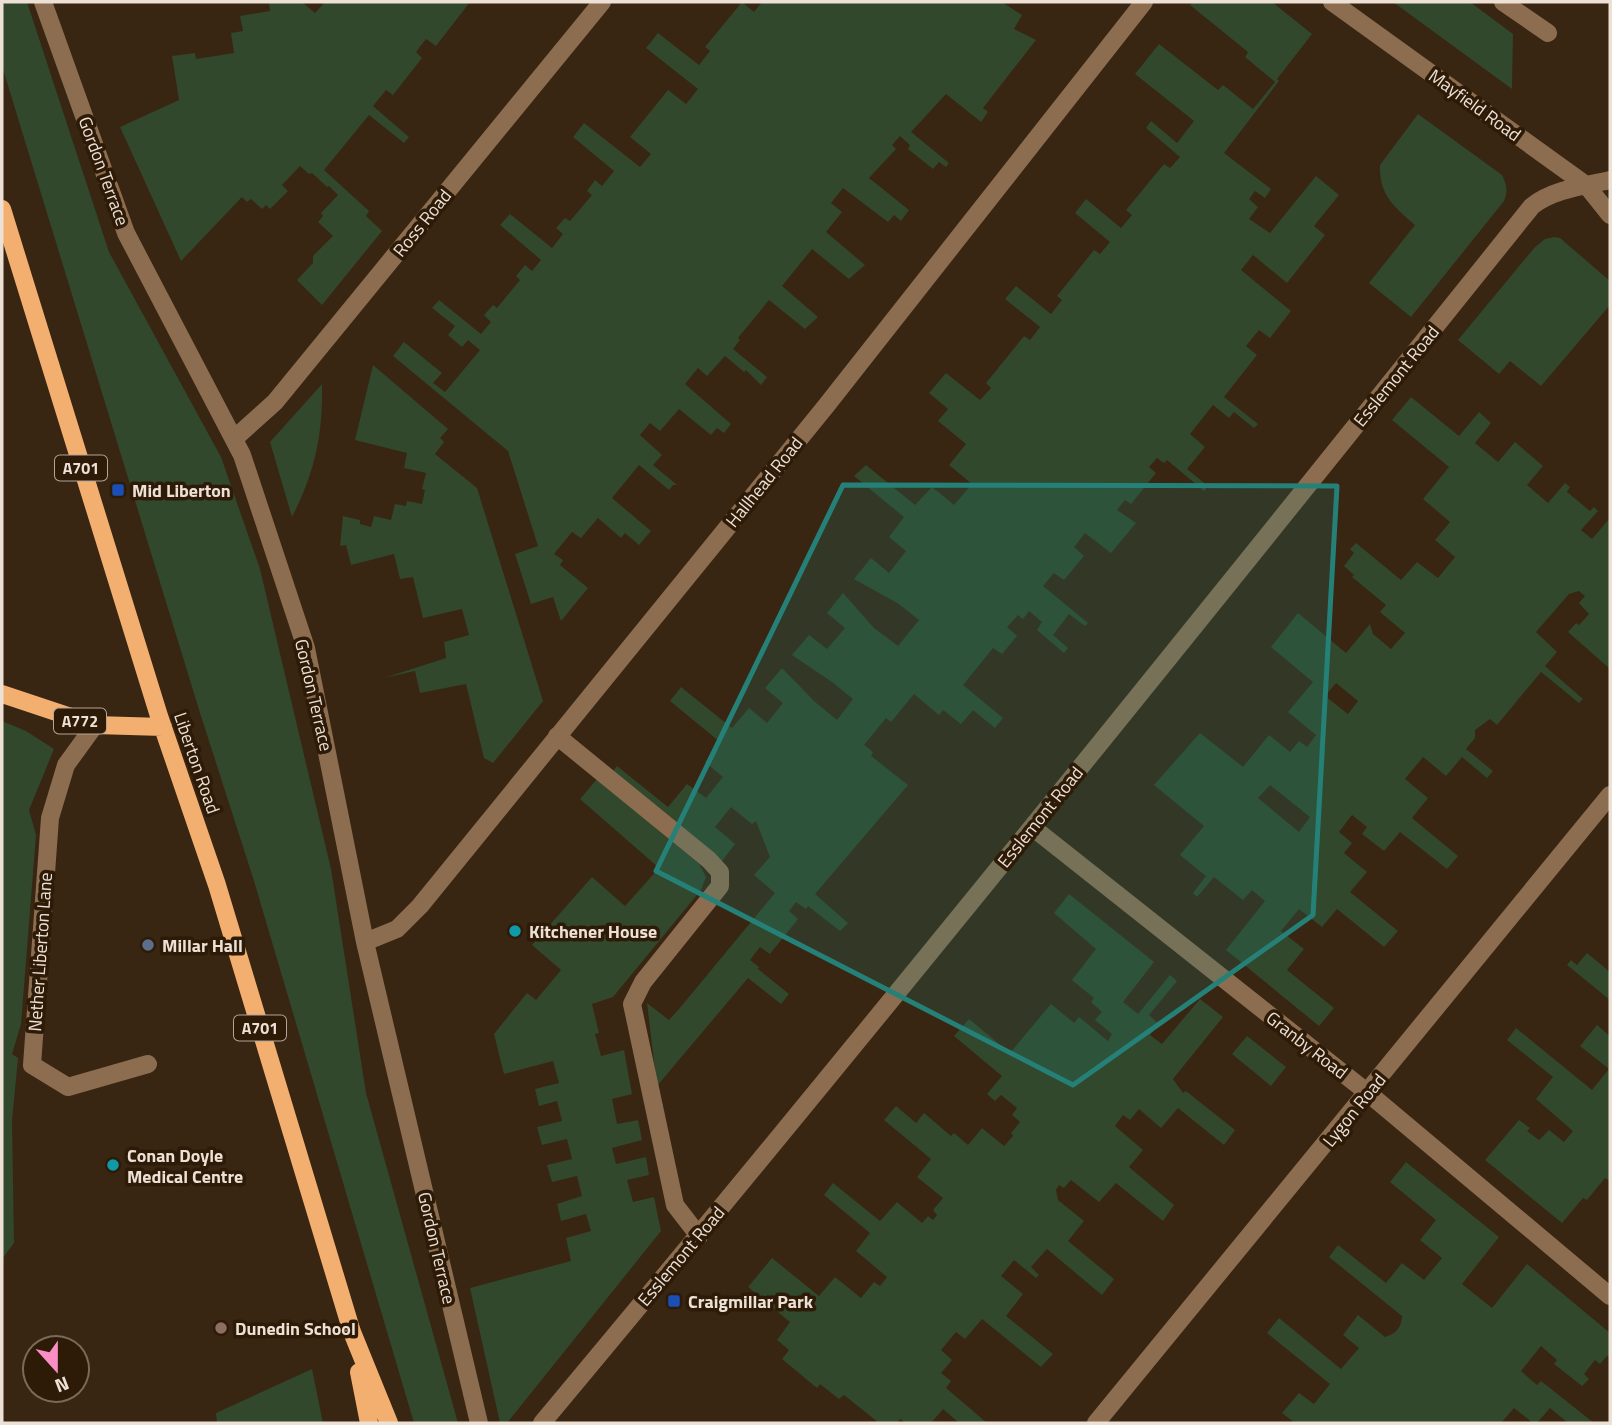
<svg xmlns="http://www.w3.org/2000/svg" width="1612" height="1425" font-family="'Titillium Web',sans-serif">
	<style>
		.green { fill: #31482c; fill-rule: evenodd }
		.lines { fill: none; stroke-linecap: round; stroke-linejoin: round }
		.minor { stroke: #8d6d4f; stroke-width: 18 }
		.major { stroke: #f3af70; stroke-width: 18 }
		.marked { fill: #258178; fill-opacity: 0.2; stroke: #258178; stroke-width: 5; stroke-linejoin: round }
		.transit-dot { fill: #1a4fb4; stroke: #2d1b08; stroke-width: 2.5 }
		.culture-dot { fill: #0f9aa8; stroke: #2d1b08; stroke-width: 2.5 }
		.service-dot { fill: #5c6f8a; stroke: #2d1b08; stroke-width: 2.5 }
		.education-dot { fill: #8d6e63; stroke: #2d1b08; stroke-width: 2.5 }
		.labels { text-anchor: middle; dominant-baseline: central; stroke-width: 7; stroke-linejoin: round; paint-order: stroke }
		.shield { fill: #2d1b08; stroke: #b3a598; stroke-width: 2 }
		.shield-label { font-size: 16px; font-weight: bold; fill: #ede0d5 }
		.street-label { font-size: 18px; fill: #ede0d5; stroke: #2d1b08 }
		.poi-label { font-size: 18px; font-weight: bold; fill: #ede0d5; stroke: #2d1b08; text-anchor: start }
	</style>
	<rect width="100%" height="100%" fill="#382512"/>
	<!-- green -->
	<path class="green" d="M2,2H27L109,252L221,457L260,569L331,869L366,1093L458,1423H414L254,881L200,713L2,66Z
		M269,2H302L315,13L325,2H470L436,46L426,39L416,52L422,58L393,95L386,90L373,106L409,137L404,143L369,115L324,170L369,211L366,216L382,231L322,305L297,280L313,263V256L333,236L318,222L323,216L321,213L338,195L329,186L327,187L312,173L309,174L300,166L282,185L288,191L270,209L266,205L262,209L251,199L247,202L242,197L181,261L120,127L179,100L172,56L195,53L196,59L234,53L231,33L243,31L240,16L270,11Z
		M742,2L754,12L762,2H1002L1022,15L1014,29L1036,40L983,108L988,112L981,122L946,94L911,132L949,163L946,167L939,162L933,169L908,149L910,145L900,136L892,145L896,149L869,178L909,210L901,221L894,215L888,222L843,188L831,203L842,212L826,232L865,265L849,279L812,249L782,286L818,317L805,329L769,300L738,338L740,340L733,349L767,377L761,385L746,370L744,372L725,356L707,376L698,368L685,384L731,424L724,433L717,428L711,435L679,409L660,431L650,423L640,435L662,455L653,465L677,485H673L669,490L639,465L612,498L651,531L639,545L625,533L621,538L598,518L581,538L572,532L554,554L563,560L560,565L588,588L561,621L553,597L531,604L515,554L538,546L508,451L393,356L404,342L442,373L433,383L445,392L480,350L468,340L462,347L448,335L455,326L432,308L439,300L481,334L491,322L484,315L493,305L497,308L520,280L516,276L525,265L532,271L541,260L500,225L510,214L552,248L563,234L556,228L565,218L570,221L592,195L587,191L595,180L602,186L614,171L573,137L584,123L640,167L651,154L630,137L668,90L686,104L698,89L646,48L658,33L699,65L710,51L705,47Z
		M1193,2H1272L1312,34L1277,79L1279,81L1224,153L1271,189L1265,198L1255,191L1249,199L1258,207L1249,219L1270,233L1316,176L1339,195L1314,226L1325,235L1287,283L1253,255L1241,270L1291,311L1270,338L1259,330L1246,346L1257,355L1224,397L1258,424L1254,428L1234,412L1229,418L1213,405L1190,434L1205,447L1187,469L1208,486L1204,491L1167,460L1164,463L1157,458L1149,467L1156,473L1131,504L1125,500L1117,510L1136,523L1111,553L1085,533L1074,547L1084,556L1064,580L1054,573L1043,586L1088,623L1085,626L1069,614L1053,635L1068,648L1064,653L1037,630L1042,622L1029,611L1023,619L1018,615L1007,627L1017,636L1002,654L993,648L963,685L1003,718L995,728L973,710L961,724L943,710L939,715L914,694L891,722L886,718L864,745L873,752L871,756L908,785L815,894L848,923L840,931L808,906L806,909L796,902L789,911L798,919L770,954L760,947L750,960L759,967L758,969L789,994L781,1004L748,978L657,1086L647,1003L669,1020L679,1009L775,893L754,875L770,857L756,821L752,824L731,807L715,827L735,844L722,861L613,771L617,766L668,807L687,784L706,798L723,777L705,762L720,742L670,701L681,687L732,728L749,708L767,723L783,703L765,688L782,668L815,702L837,720L853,699L832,682L792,655L809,635L827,649L845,628L827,613L843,593L874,628L898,646L919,620L899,604L854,579L871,558L889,573L906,551L889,537L904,517L854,476L866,465L915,505L932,487L954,505L972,484L949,465L966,444L938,421L948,409L929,393L946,373L980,400L991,388L986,383L1024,336L1030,340L1040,327L1005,299L1016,286L1051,314L1062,300L1057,296L1094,250L1100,254L1110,242L1075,213L1086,199L1121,228L1132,215L1126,210L1164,164L1170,168L1180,157L1146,128L1151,121L1177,143L1194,121L1135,74L1159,44L1218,90L1223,85L1253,109L1275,82L1245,57L1248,52L1190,5Z
		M1393,2H1470L1513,34L1512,89Z
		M1418,114L1502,175C1507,185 1508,191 1504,201L1411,317L1369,283L1415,225C1394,207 1379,195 1380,165Z
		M1554,237L1560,238L1610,281V305L1541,386L1510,361L1499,374L1458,340L1535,247L1545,239Z
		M373,365L448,429L440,438L444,442L435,454L477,488L543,701L493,763L484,758L466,684L420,693L415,671L384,678L446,658L444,642L469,635L462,609L423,618L413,577L400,579L394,554L351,565L346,545L340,546L343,516L360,520V524L371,527L374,516L391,520L395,504L406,506L407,501L422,504L425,490L422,489L426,473L404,468L407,453L355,440Z
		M322,384C323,435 315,472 292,517L270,442Z
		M1411,397L1459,436L1479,412L1491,423L1475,443L1498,462L1515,442L1543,466L1527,485L1548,503L1565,483L1570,487L1567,492L1590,511L1594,507L1598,511L1581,530L1592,539L1610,518V669L1568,632L1576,623L1579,625L1589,614L1579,603L1585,596L1579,591L1569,594L1536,632L1557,652L1545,666L1583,699L1579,703L1541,672L1497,725L1490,719L1475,730V738L1466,749L1493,771L1487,778L1462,757L1446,776L1423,757L1405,779L1428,798L1412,818L1458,856L1447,869L1400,832L1384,851L1362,834L1367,827L1352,815L1339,832L1352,843L1344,853L1367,872L1350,892L1398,931L1384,947L1337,909L1322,927L1299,909L1281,931L1304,949L1287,970L1334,1008L1319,1026L1226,950L1265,901L1252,890L1243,900L1214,877L1197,897L1193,893L1206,876L1180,855L1204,826L1154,785L1200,733L1243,767L1269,735L1290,752L1299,741L1307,747L1316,735L1288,712L1313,682L1271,647L1298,613L1346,653L1370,624L1373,634L1391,649L1405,633L1380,612L1386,605L1352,577L1354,575L1344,566L1354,553L1350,549L1356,543L1401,580L1417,562L1438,578L1455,557L1435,540L1450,522L1423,499L1449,467L1392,420ZM1336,683L1358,701L1348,714L1325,696ZM1270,785L1310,817L1299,832L1258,798Z
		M2,721L26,731L54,749L29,810L36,835L21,1024L12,1054L18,1058L12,1121L14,1243L2,1259Z
		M597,779L699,864L706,877L701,890L613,997L592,1004L599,1033L595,1034L601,1056L624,1050L632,1094L612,1099L617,1124L638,1120L642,1140L612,1148L616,1164L646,1157L649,1175L627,1180L633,1202L654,1197L661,1231L507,1423H500L470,1288L571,1261L566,1238L591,1231L586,1214L561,1221L557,1204L582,1196L577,1176L552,1182L547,1165L572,1159L567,1139L542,1145L537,1127L562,1121L557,1101L539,1106L535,1089L559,1083L553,1061L504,1074L494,1034L527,993L536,1000L561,970L532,945L592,877L625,906L659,868L580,799Z
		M1069,894L1154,962L1123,1002L1138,1014L1170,975L1177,981L1149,1015L1159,1024L1150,1035L1162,1044L1200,999L1223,1017L1173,1079L1183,1093L1186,1091L1235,1130L1224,1145L1178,1108L1161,1128L1139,1109L1130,1120L1123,1115L1115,1126L1143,1150L1129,1167L1174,1205L1163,1221L1116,1183L1099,1202L1071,1180L1064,1188L1059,1185L1056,1190L1058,1200L1084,1221L1068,1241L1114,1279L1102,1295L1047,1249L1031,1267L1039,1275L1036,1278L1014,1260L1001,1276L1023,1294L1006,1316L1053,1354L1041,1367L982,1319L965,1339L956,1332L941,1350L952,1360L941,1373L951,1381L946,1388L987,1423H959L943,1409L931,1423H906L900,1419L897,1423H879L844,1395L839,1399L820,1384L817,1388L782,1359L789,1350L777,1340L790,1322L748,1287L772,1258L819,1296L835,1277L861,1298L874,1282L880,1286L887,1277L856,1251L870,1233L824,1195L833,1183L880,1221L897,1202L922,1223L928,1216L933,1220L937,1215L933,1210L943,1198L917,1177L931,1159L884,1120L896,1106L916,1123L924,1113L951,1136L954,1133L968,1145L982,1128L1004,1146L1013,1136L1011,1133L1020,1122L1012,1115L1017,1108L1001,1095L995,1101L987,1094L1002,1076L954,1036L969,1019L1010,1053L1051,1004L1074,1023L1079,1017L1108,1041L1112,1034L1095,1020L1102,1012L1091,1002L1094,998L1072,980L1096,949L1054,913Z
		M1587,953L1610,972V1000L1567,965L1571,960L1577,965Z
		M1597,1025L1610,1036V1181L1605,1178L1587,1200L1583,1198L1562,1223L1485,1160L1519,1120L1530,1128L1527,1131L1539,1140L1549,1130L1564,1142L1573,1131L1536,1099L1553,1077L1507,1040L1516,1028L1592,1090L1609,1069L1580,1046Z
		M1247,1036L1286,1067L1271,1086L1232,1054Z
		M1406,1162L1499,1237L1462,1284L1492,1308L1527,1264L1610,1333V1358L1607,1356L1600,1364L1595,1360L1584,1374L1589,1379L1582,1386L1554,1364L1557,1360L1541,1346L1521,1371L1537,1385L1541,1381L1594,1423H1568L1550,1408L1537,1423H1533L1514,1408L1501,1423H1295L1282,1413L1299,1393L1314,1404L1330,1384L1267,1333L1279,1318L1341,1369L1359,1348L1343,1335L1358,1315L1385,1337C1397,1333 1401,1328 1402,1316L1329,1257L1338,1245L1386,1283L1402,1263L1424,1280L1442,1258L1420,1240L1436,1220L1390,1182Z
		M312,1369L323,1423H217L216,1413Z"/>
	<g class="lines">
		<!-- minor -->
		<path class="minor" d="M43,2L126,233L242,455L306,648L365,942L479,1423
			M1332,2L1586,185L1610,215
			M1503,2L1548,33
			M235,438L275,402L602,2
			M95,725L66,765L50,818L32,1065L68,1087L148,1064
			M557,736L709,860L720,872V886L643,982L632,1004L675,1205L699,1236
			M1032,827L1368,1093L1610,1296
			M365,942L397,929L420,906L826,406L1144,2
			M542,1423C877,1022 1205,614 1532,206C1554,189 1584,186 1610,180
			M1096,1423L1610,795"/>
		<!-- major -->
		<path class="major" d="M2,209L159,716L217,885L352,1332L389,1423
			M2,694L95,725L163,727
			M359,1372L369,1423"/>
	</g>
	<!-- marked area -->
	<path class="marked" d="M843,485L1337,486L1313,915L1073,1085L656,871Z"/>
	<!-- markers -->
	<g class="transit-dot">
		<rect x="111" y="483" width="14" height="14" rx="3.5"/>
		<rect x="667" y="1294" width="14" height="14" rx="3.5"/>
	</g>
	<g class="culture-dot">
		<circle cx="515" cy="931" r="7"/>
		<circle cx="113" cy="1165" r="7"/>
	</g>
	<circle class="service-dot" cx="148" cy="945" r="7"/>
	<circle class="education-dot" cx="221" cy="1328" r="7"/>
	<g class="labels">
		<!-- shield labels -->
		<g class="shield">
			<rect x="55" y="455.5" width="52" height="25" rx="5"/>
			<rect x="54" y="708.5" width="52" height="25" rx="5"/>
			<rect x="234" y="1015.5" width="52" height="25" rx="5"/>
		</g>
		<g class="shield-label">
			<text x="81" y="468">A701</text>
			<text x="80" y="721">A772</text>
			<text x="260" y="1028">A701</text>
		</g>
		<!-- street labels -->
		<g class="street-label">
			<text transform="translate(1475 105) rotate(36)">Mayfield Road</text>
			<text transform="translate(104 171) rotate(70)">Gordon Terrace</text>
			<text transform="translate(422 223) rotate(-51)">Ross Road</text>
			<text transform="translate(1396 376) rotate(-51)">Esslemont Road</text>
			<text transform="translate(764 482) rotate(-51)">Hallhead Road</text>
			<text transform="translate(314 695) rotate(77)">Gordon Terrace</text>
			<text transform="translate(197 763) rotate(71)">Liberton Road</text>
			<text transform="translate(1040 817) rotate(-51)">Esslemont Road</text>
			<text transform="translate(40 952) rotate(-86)">Nether Liberton Lane</text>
			<text transform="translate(1307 1045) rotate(38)">Granby Road</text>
			<text transform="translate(1354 1110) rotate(-51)">Lygon Road</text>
			<text transform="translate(437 1248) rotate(77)">Gordon Terrace</text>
			<text transform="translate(681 1256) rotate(-50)">Esslemont Road</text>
		</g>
		<!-- poi labels -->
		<g class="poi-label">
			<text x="132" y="490">Mid Liberton</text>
			<text x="529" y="931">Kitchener House</text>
			<text x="162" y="945">Millar Hall</text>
			<text x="127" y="1155">Conan Doyle<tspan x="127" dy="21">Medical Centre</tspan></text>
			<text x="688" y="1301">Craigmillar Park</text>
			<text x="235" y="1328">Dunedin School</text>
		</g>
	</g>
	<!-- border -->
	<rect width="1612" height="1425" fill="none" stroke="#ede0d5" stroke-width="7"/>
	<!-- north arrow -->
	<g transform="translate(56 1369) rotate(159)"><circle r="33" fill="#2d1b08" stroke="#7a6a5a" stroke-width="2"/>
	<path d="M0-5L12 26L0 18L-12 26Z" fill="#fb8fc5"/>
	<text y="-10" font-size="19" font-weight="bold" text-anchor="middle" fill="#ede0d5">N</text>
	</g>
</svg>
